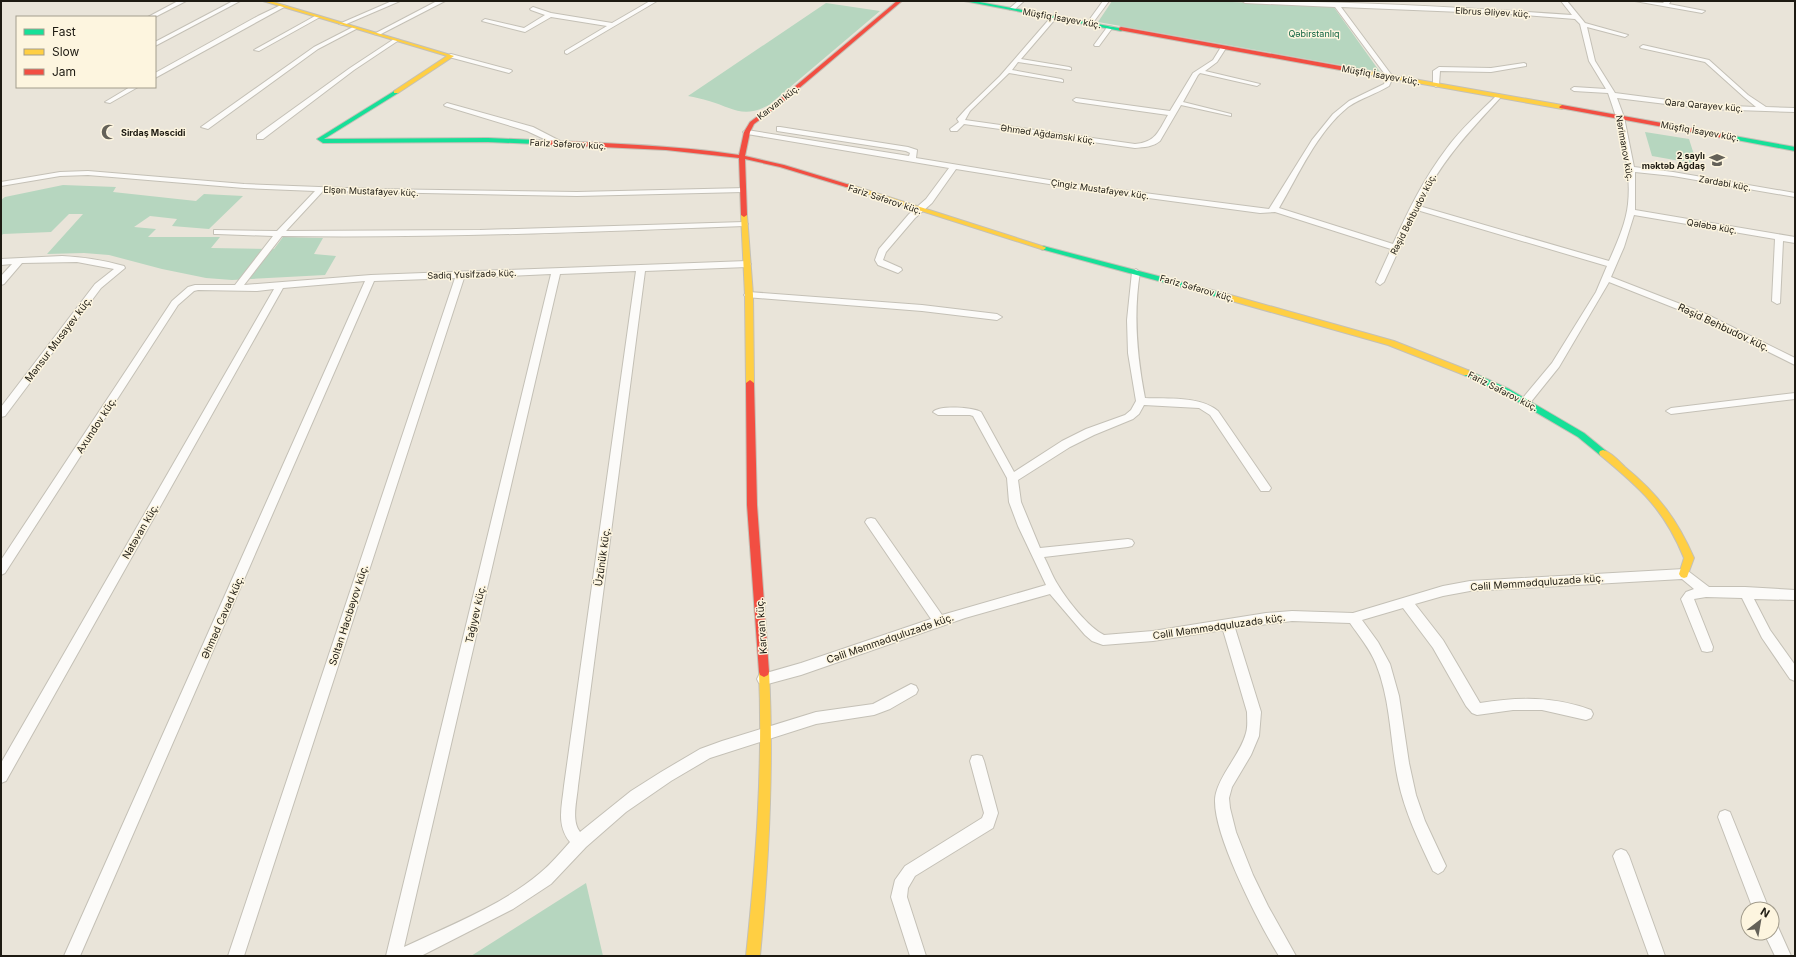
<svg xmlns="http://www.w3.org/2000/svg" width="1796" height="957" font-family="Inter,sans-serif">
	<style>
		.green { fill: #b6d6bf }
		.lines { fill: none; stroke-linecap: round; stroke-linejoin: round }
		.street-casing { stroke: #c4c0b6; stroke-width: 2 }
		.fast-casing { stroke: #c4c0b6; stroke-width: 2 }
		.slow-casing { stroke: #c4c0b6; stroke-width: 2 }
		.jam-casing { stroke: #c4c0b6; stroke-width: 2 }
		.street { fill: #fcfbf9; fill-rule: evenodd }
		.fast { fill: #16e098; fill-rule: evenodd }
		.slow { fill: #ffcf43; fill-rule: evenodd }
		.jam { fill: #f24e42; fill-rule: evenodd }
		.labels { text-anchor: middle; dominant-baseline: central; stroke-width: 3; stroke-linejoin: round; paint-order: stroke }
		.far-street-label { font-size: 9px; fill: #1d1a12; stroke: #fdf5df }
		.far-park-label { font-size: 9px; fill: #126643; stroke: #fdf5df }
		.far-poi-label { font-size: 9px; font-weight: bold; fill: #1d1a12; stroke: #fdf5df; text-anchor: start }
		.street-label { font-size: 10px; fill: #1d1a12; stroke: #fdf5df }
	</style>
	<rect width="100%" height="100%" fill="#e9e4d9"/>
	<!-- green -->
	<path class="green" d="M1112,1H1205L1333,6L1380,72L1098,22Z
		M826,3L880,11L769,105C743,119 733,108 709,101C702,99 695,97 688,96Z
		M1645,132L1689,139L1697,164L1652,156Z
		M63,185L116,187L113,192L196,201L204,194L243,196L209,229L172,226L177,219L150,216L134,227L156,229L148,237H220L211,248L274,249L283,237L323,238L314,254L336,256L325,275L232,280L206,278L162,269L109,255L84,253L47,254L83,214H69L51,232L3,234L1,236V200L5,197Z
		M586,883L603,956H471Z"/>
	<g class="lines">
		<defs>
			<path id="street" d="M178,1H186L155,17H148Z
				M233,1H240L155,46V42Z
				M392,1H400L344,25L339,24Z
				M437,1H445L379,35L374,34Z
				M650,1H657L567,54L565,53V51L607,26L551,17L525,32L482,21L485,19L524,28L545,15L531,10L530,9L533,7L551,13L612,23Z
				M1018,1H1024L1014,10H1010V8Z
				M1103,1H1109L1092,24H1088L1087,23Z
				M1242,1C1352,1 1463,7 1572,15L1561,1H1567L1585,23L1628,35L1625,37L1587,27L1595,61L1615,93L1707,105L1756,107L1744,97L1705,62L1641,48L1640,47L1643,45L1709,60L1748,95L1766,107L1795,108V112L1707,109L1617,98L1624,117L1634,167L1673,172L1795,193V197L1673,176L1635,172V210L1795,237V243L1783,241L1780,303L1777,304L1772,301L1775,239L1634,215L1624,247L1611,277L1706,314L1795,358V365L1700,318L1609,282L1559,367L1530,403H1522L1521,401L1522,399L1552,363L1596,292L1607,266L1417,210L1384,282L1380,285L1376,282L1391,249L1275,212L1260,213L1074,188L956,169L932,203L915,218L886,252L883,260L901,268L902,270L898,273L878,265L875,260L879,249L909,214L926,199L949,168L747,134L743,132L747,130L909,156L910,153L906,151L777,131V127H780L908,147L917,150L916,158L1074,184L1269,209L1312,140L1333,114L1349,101L1384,84L1387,77L1335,7L1245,3ZM1341,7L1510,14L1575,19L1580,24L1589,61L1606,89L1574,87L1571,89L1574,91L1608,93C1620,127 1632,167 1628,204C1626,223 1617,243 1609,261L1419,206C1442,160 1467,134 1501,97L1502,96L1499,94L1497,95C1480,112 1461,129 1447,148C1424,178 1408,211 1393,244L1279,208C1299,174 1317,132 1348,107C1361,98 1376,94 1389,86L1393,77Z
				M1635,1L1663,3L1665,1H1671L1669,4L1705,11L1702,13Z
				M281,5L286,6L155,78V73L258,16Z
				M315,16L320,17L259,51L254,50Z
				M1052,16L1057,17L1021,59L1069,67L1071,68V70L1018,62L1012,70L1061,79L1063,80V82L1009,73L970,111L965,120L1135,144C1156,142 1158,132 1168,115L1076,102L1073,100L1076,98L1170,111L1193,73L1213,60L1221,47L1223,46L1226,48L1217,62L1205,71L1260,84L1257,86L1200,73L1198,75L1183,102L1231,114V116L1181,105L1160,141C1153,147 1144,147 1135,148L964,124L957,131H951L950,129L959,122L957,119L966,109L1000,76Z
				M1108,26L1113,27L1099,46H1095L1094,45Z
				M353,27L358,28L318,49L208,129L201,127L314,47Z
				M394,39L399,40L354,70L263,139H257V135L350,68Z
				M451,54L511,70L512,71L509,73L449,57V55Z
				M1524,63L1526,64V66L1491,72L1440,71L1439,85L1436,87L1433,85V71L1439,67L1491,68Z
				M130,87H138L110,103L105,102Z
				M447,103L533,127L564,143L557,145L527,131L445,106L444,105Z
				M88,171L244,184L371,189L577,192L746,188V192H743L577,196L323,191L286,231L480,230L744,222L748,224L744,226C590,232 436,238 282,236L244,285L371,275L747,261L751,264L747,267L645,271L578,786C577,800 571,821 580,832L631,791L661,772L700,749L722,741L816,712L873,704L911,684L916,686L918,690L916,694L890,709L874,715L816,724L710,758L671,781L626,812L586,847L551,884L513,909L421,956H386L551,274L464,278L244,956H228L455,278L374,281L80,956H64L365,281L283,288L6,781L1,783V763L274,289L257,291L198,290L194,291L178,305L5,573L1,575V560L172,301L188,287L195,285H235L273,236L217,234H214V230L277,231L315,191L244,188L88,175L60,176L1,186V182L60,172ZM636,271L564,786C562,806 556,825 570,842C560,853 551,864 540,873C501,906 450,925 404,947L560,274Z
				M62,256C83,257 103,260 124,266L125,268L101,288L5,416L1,417V407L95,284L114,269L77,262L22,263L4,284L1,285V276L12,264L1,265V259Z
				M1136,269L1140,272C1133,315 1137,356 1145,398C1167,399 1201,396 1218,411L1271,488L1269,491H1261L1210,415L1199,408L1144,405L1139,414L1133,419L1094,435L1070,447L1018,480L1021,502L1040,548L1128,539L1132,540L1134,543L1132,546L1128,547L1044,557C1049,566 1052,576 1058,585C1067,600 1088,627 1104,635L1153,631L1266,613L1292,611L1353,613L1443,586L1470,581L1684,569L1688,571L1709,587H1745L1795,590V600L1754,599L1770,630L1795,665V681L1790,679L1762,638L1742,598L1706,597L1694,599L1713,647L1712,651L1707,652L1702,651L1681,599L1686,592L1694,589L1682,579L1470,591L1443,596L1415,604L1443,640L1480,703C1519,697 1553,696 1591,710L1593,714L1591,718L1586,720L1542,710H1513L1477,715L1472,713L1466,706L1433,648L1403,608L1362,620L1378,642L1390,664L1399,696L1409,763L1416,795L1425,821L1446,866L1443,871L1438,874L1433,871C1419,841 1405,813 1398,780C1390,742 1391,701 1376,664C1370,649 1359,636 1350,623L1292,621L1235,628L1261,712L1259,736L1251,755L1232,787L1229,798L1230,808L1236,832L1253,875L1268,906L1296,956H1279C1261,927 1207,825 1216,793C1222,771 1240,755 1246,733C1248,726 1247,719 1247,712L1223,630L1153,641L1103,645L1092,641L1085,635L1050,594L965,618L801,675L764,685L759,683L757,679L759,675L801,663L931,619L867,525L865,522L867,519L871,518L875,519L942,615L1046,585L1018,526L1009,502L1007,478L973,416L970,415H938L933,412C938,405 973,407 981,412L1014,472L1062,441L1086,429L1125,415L1131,410L1136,401L1128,353L1127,320L1132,272Z
				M749,292L922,305L997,314L1002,317L997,320L922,311L746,297L744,295L746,293Z
				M1795,393V399L1671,414L1666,411L1671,408Z
				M977,755L982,756L984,761L998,813L993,828L915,876L908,888L907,897L926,956H910L891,897L895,880L905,866L982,818L984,813L970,761L972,756Z
				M1725,810L1730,812L1769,909H1753L1718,817L1720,812Z
				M1621,849L1626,851L1629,856L1665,956H1649L1613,856L1616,851Z
				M1772,925L1778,927L1791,956H1775L1764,933H1772Z"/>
			<path id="fast" d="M964,1H974L1124,29L1121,31Z
				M396,90L398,91V93L324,139L488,138L536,140L539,142L536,144L488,142L323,143L317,139Z
				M1723,134L1795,147V151L1721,137L1720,136Z
				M1043,246L1227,294L1228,296L1227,298H1221L1041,249V247Z
				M1467,370L1509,389L1584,433L1606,451L1607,453L1606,455H1600L1578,437L1503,393L1464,375L1463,373Z"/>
			<path id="slow" d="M263,1H270L454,56L398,93H394V91L447,56Z
				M1351,68L1562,105L1565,107L1562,109L1349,71V69Z
				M848,184L1045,247L1046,248L1043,250L1041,249L846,187L845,186Z
				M744,213L747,215L753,295L754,383L750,386L746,383L745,295L741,215Z
				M1221,294H1227L1394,341L1470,371L1471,373L1470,375H1464L1388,345L1221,298Z
				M1603,450C1611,452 1619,461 1625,467C1658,494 1677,519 1694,558L1687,577L1684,578L1681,577L1679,574L1684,558C1664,509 1640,488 1600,455L1599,453L1600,451Z
				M764,667L768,669L769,672C774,767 769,861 760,956H746C756,861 763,767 759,672L760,669Z"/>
			<path id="jam" d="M897,1H902L778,106L754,124L750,132L745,156L784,165L850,185V187H846L780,167L745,159L747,215L744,217L741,215L739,158L666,150L536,144L533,142L536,140C604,143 672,145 739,155L744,132L750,122L774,104Z
				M1121,27L1351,68L1354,70L1351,72L1119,30V28Z
				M1562,105L1723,134L1726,136L1723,138L1560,108L1559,107Z
				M750,380L754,383L757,505L769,672L768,675L764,677L760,675L759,672L747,505L746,383Z"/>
		</defs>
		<!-- street casing -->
		<use href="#street" class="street-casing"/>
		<!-- fast casing -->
		<use href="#fast" class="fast-casing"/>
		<!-- slow casing -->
		<use href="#slow" class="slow-casing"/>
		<!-- jam casing -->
		<use href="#jam" class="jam-casing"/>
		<!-- street -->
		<use href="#street" class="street"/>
		<!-- fast -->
		<use href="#fast" class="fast"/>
		<!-- slow -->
		<use href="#slow" class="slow"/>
		<!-- jam -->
		<use href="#jam" class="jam"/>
	</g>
	<!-- icons -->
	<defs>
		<symbol id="mosque-bare" viewBox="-9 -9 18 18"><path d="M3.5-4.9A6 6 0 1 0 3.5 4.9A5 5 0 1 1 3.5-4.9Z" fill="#646158" stroke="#fdf5df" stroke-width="2.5" paint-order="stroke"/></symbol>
		<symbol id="school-bare" viewBox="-9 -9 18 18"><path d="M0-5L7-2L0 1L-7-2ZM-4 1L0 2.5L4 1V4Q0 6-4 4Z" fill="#646158" stroke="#fdf5df" stroke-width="2.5" paint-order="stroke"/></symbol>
	</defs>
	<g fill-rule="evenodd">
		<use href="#mosque-bare" x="98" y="121" width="22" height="22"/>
		<use href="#school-bare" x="1706" y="149" width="22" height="22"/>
	</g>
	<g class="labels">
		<!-- far-street labels -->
		<g class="far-street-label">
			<text transform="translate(1493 12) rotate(3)">Elbrus Əliyev küç.</text>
			<text transform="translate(1062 18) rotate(10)">Müşfiq İsayev küç.</text>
			<text transform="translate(1381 75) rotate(10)">Müşfiq İsayev küç.</text>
			<text transform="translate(778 102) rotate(-38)">Karvan küç.</text>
			<text transform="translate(1704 105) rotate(5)">Qara Qarayev küç.</text>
			<text transform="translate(1700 131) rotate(10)">Müşfiq İsayev küç.</text>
			<text transform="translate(1048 134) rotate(8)">Əhməd Ağdamski küç.</text>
			<text transform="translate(568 144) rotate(3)">Fariz Səfərov küç.</text>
			<text transform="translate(1625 148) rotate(80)">Nərimanov küç.</text>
			<text transform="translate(1725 183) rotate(10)">Zərdabi küç.</text>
			<text transform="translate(1100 189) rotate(8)">Çingiz Mustafayev küç.</text>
			<text transform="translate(371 191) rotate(2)">Elşən Mustafayev küç.</text>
			<text transform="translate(885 199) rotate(18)">Fariz Səfərov küç.</text>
			<text transform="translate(1413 214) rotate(-63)">Rəşid Behbudov küç.</text>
			<text transform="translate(1712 226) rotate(10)">Qələbə küç.</text>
			<text transform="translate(472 274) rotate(-2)">Sadiq Yusifzadə küç.</text>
			<text transform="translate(1197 288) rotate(16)">Fariz Səfərov küç.</text>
			<text transform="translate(1503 391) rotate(27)">Fariz Səfərov küç.</text>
		</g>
		<!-- far-park labels -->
		<g class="far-park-label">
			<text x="1314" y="33">Qəbirstanlıq</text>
		</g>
		<!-- far-poi labels -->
		<g class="far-poi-label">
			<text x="121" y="132">Sirdaş Məscidi</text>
			<text x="1705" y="155" text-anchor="end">2 saylı<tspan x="1705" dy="10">məktəb Ağdaş</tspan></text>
		</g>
		<!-- street labels -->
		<g class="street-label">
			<text transform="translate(1724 327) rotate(25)">Rəşid Behbudov küç.</text>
			<text transform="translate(58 339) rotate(-53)">Mənsur Musayev küç.</text>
			<text transform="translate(96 425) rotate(-57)">Axundov küç.</text>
			<text transform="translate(140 531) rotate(-60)">Natəvan küç.</text>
			<text transform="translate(602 557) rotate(-82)">Üzünük küç.</text>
			<text transform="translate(1537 582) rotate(-4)">Cəlil Məmmədquluzadə küç.</text>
			<text transform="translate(475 614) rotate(-77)">Tağıyev küç.</text>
			<text transform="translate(348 615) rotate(-72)">Soltan Hacıbəyov küç.</text>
			<text transform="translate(222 617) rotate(-66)">Əhməd Cavad küç.</text>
			<text transform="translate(761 626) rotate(-94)">Karvan küç.</text>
			<text transform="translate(1219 626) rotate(-8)">Cəlil Məmmədquluzadə küç.</text>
			<text transform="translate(890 638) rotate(-19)">Cəlil Məmmədquluzadə küç.</text>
		</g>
	</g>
	<!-- border -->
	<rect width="1796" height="957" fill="none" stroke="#1d1a12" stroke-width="4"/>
	<!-- legend -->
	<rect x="16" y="16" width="140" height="72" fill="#fdf5df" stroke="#a39d8d"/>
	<rect x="24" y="29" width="20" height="6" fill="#16e098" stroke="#a39d8d"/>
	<text x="52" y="36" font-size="12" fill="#1d1a12">Fast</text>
	<rect x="24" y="49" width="20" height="6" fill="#ffcf43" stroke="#a39d8d"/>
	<text x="52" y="56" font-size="12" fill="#1d1a12">Slow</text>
	<rect x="24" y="69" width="20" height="6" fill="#f24e42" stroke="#a39d8d"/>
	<text x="52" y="76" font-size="12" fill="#1d1a12">Jam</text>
	<!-- north arrow -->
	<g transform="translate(1760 921) rotate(31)"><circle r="19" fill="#fdf5df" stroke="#a39d8d"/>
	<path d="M0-3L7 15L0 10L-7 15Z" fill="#646158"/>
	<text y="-6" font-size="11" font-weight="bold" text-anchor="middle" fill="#1d1a12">N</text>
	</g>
</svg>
